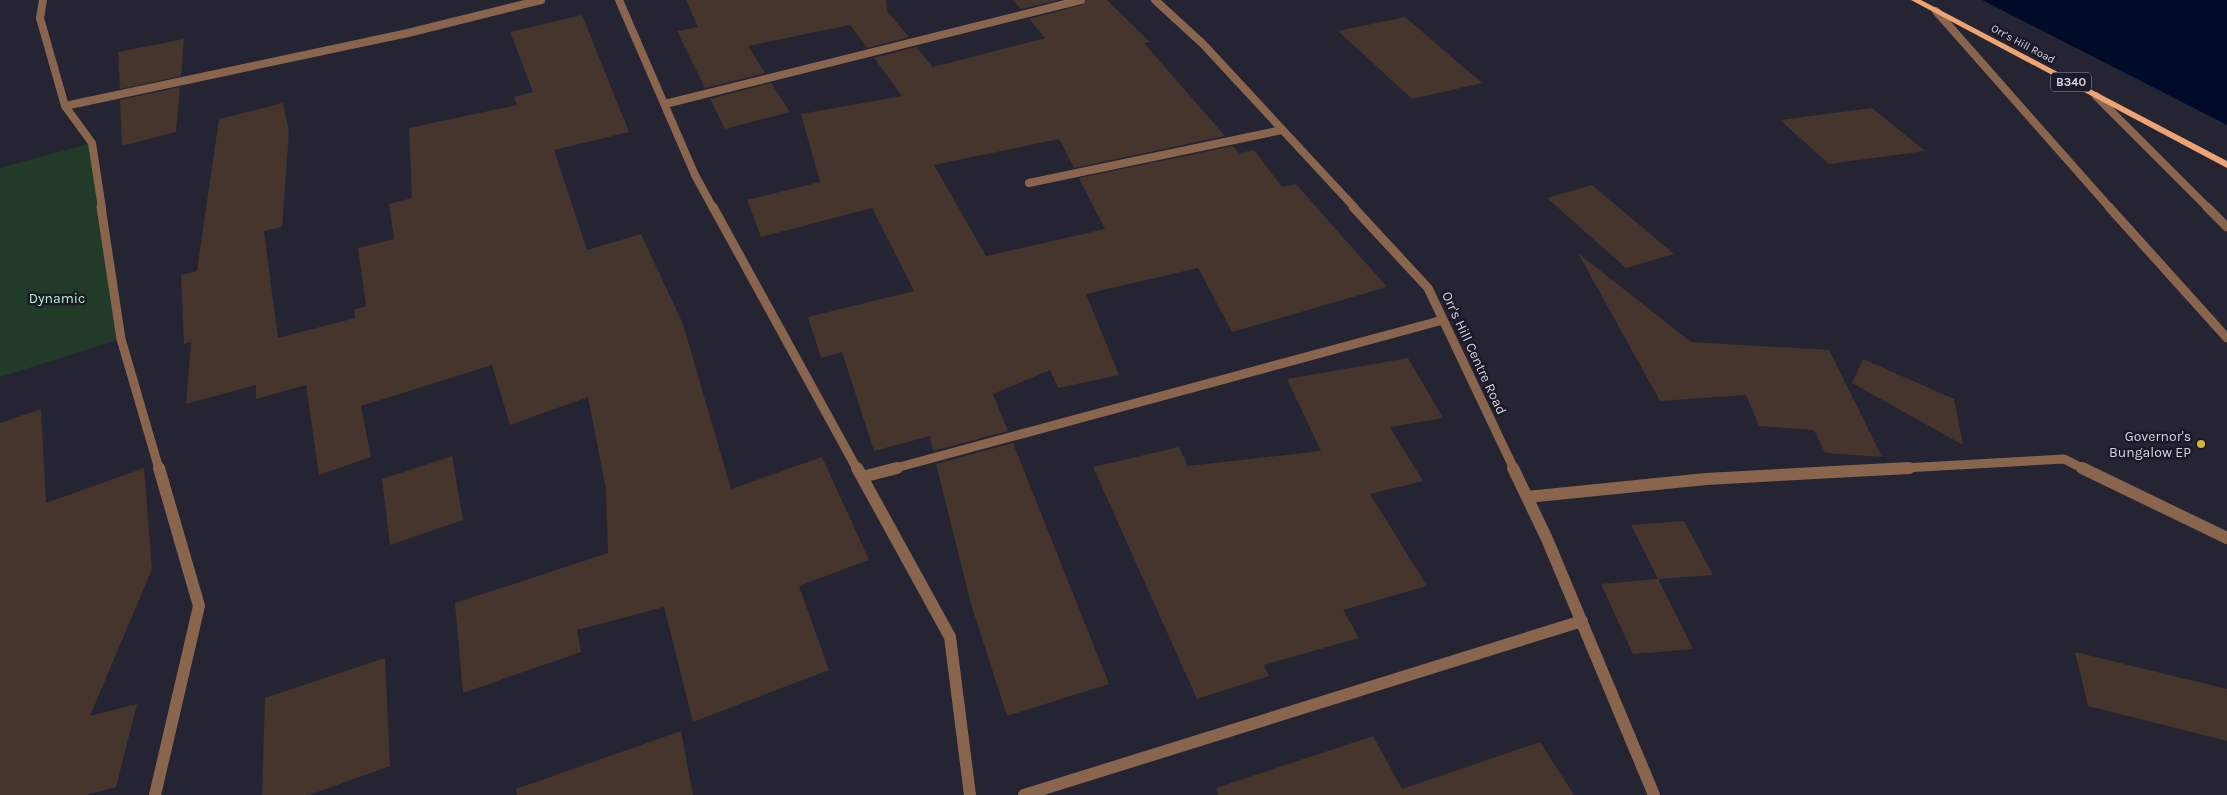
<svg xmlns="http://www.w3.org/2000/svg" width="2227" height="795" font-family="Karla,sans-serif">
	<style>
		.green { fill: #213b28 }
		.water { fill: #000b2a }
		.building { fill: #45352c }
		.lines { fill: none; stroke-linecap: round; stroke-linejoin: round }
		.service-far2 { stroke: #89654e; stroke-width: 8 }
		.service-far1 { stroke: #89654e; stroke-width: 9 }
		.service { stroke: #89654e; stroke-width: 12 }
		.minor-far2 { stroke: #89654e; stroke-width: 8 }
		.minor-far1 { stroke: #89654e; stroke-width: 9 }
		.minor { stroke: #89654e; stroke-width: 12 }
		.primary { fill: #eda472; fill-rule: evenodd }
		.poi-dot { fill: #d5b535; stroke: #1c1a29; stroke-width: 2 }
		.labels { text-anchor: middle; dominant-baseline: central; stroke-width: 5; stroke-linejoin: round; paint-order: stroke }
		.far-street-label { font-size: 11px; fill: #d5d4de; stroke: #1c1a29 }
		.shield { fill: #1c1a29; stroke: #9e9ca8; stroke-width: 1 }
		.shield-label { font-size: 12px; font-weight: bold; fill: #d5d4de }
		.park-label { font-size: 14px; fill: #b1f7c4; stroke: #1c1a29 }
		.street-label { font-size: 14px; fill: #d5d4de; stroke: #1c1a29 }
		.poi-label { font-size: 14px; fill: #d5d4de; stroke: #1c1a29; text-anchor: end }
	</style>
	<rect width="100%" height="100%" fill="#252433"/>
	<!-- green -->
	<path class="green" d="M92,143L121,339L0,377V168Z"/>
	<!-- water -->
	<path class="water" d="M1982,0H2227V125Z"/>
	<!-- building -->
	<path class="building" d="M686,0H886L887,11L909,37L867,48L850,25L748,46L765,73L705,88L677,31L698,27Z
		M1013,0H1058L1021,9Z
		M1086,0H1107L1150,42L1144,43L1225,136L1074,168L1059,139L934,165L986,256L1105,229L1079,178L1233,146L1239,153L1254,150L1282,187L1296,184L1387,287L1232,332L1198,268L1086,294L1119,375L1058,388L1050,370L993,394L1008,431L933,451L930,436L874,451L842,352L821,358L808,317L914,291L872,208L761,237L747,200L820,182L801,114L902,96L874,58L916,47L933,67L1045,38L1029,19L1082,5Z
		M582,15L629,132L554,150L587,250L641,234L683,324L731,489L822,457L869,560L799,586L829,670L693,722L664,607L577,630L581,652L463,693L455,603L608,553L606,489L588,397L510,425L492,365L361,406L371,457L319,475L306,385L256,399V385L186,404L191,342L184,344L181,275L197,271L219,119L283,103L289,132L282,227L264,231L278,338L355,318L354,310L366,306L358,248L394,239L389,204L412,198L409,128L517,105L514,97L533,92L510,32Z
		M1405,17L1482,83L1412,99L1338,31Z
		M184,39L181,76L120,89L118,52Z
		M771,83L790,112L725,129L710,99Z
		M180,87L176,132L122,146L120,100Z
		M1872,108L1925,151L1829,164L1780,120Z
		M1592,185L1674,254L1626,268L1547,198Z
		M1578,253L1691,342L1829,350L1882,457L1825,453L1814,430L1759,426L1746,395L1660,401Z
		M1408,358L1443,418L1390,427L1423,481L1370,494L1427,586L1343,610L1359,638L1264,665L1269,676L1197,699L1093,467L1179,447L1188,466L1321,451L1287,379Z
		M1863,359L1954,399L1963,445L1852,383Z
		M41,409L46,503L144,468L152,569L90,716L137,704L116,787L87,795H0V423Z
		M1013,443L1109,684L1007,716L971,604L936,464Z
		M452,456L463,520L390,545L382,479Z
		M1684,521L1713,575L1658,579L1631,525Z
		M1658,579L1693,649L1633,654L1601,584Z
		M2075,652L2227,689V741L2088,706Z
		M385,658L390,766L309,795H262L265,698Z
		M681,731L693,795H517L516,789Z
		M1373,736L1402,789L1540,742L1574,795H1218L1216,788Z"/>
	<g class="lines">
		<!-- service-far2 -->
		<path class="service-far2" d="M1936,11L2110,208
			M2096,96L2208,208"/>
		<!-- service-far1 -->
		<path class="service-far1" d="M2109,207L2227,338
			M2207,207L2227,227
			M1886,469L2064,459L2084,469"/>
		<!-- service -->
		<path class="service" d="M2082,468L2227,538
			M1527,497L1706,479L1909,468"/>
		<!-- minor-far2 -->
		<path class="minor-far2" d="M43,0L40,18L65,106L92,143L102,208
			M619,0L695,175L713,208
			M1155,0L1203,44L1355,208
			M665,104L1081,0
			M65,106L408,33L541,0
			M1029,183L1282,130"/>
		<!-- minor-far1 -->
		<path class="minor-far1" d="M101,207L121,339L159,469
			M713,207L857,469
			M1353,207L1428,288L1514,469
			M892,469L1443,320"/>
		<!-- minor -->
		<path class="minor" d="M857,468L950,637L970,795
			M1513,468L1547,539L1654,795
			M862,477L897,468
			M155,795L199,606L159,468
			M1024,795L1582,621"/>
		<!-- primary -->
		<path class="primary" d="M1911,0H1921L2227,161V168Z"/>
	</g>
	<!-- markers -->
	<circle class="poi-dot" cx="2201" cy="444" r="5"/>
	<g class="labels">
		<!-- far-street labels -->
		<g class="far-street-label">
			<text transform="translate(2023 44) rotate(28)">Orr’s Hill Road</text>
		</g>
		<!-- shield labels -->
		<rect class="shield" x="2051" y="72.5" width="40" height="19" rx="4"/>
		<g class="shield-label">
			<text x="2071" y="82">B340</text>
		</g>
		<!-- park labels -->
		<g class="park-label">
			<text x="57" y="298">Dynamic</text>
		</g>
		<!-- street labels -->
		<g class="street-label">
			<text transform="translate(1474 353) rotate(65)">Orr's Hill Centre Road</text>
		</g>
		<!-- poi labels -->
		<g class="poi-label">
			<text x="2191" y="436">Governor's<tspan x="2191" dy="16">Bungalow EP</tspan></text>
		</g>
	</g>
</svg>
